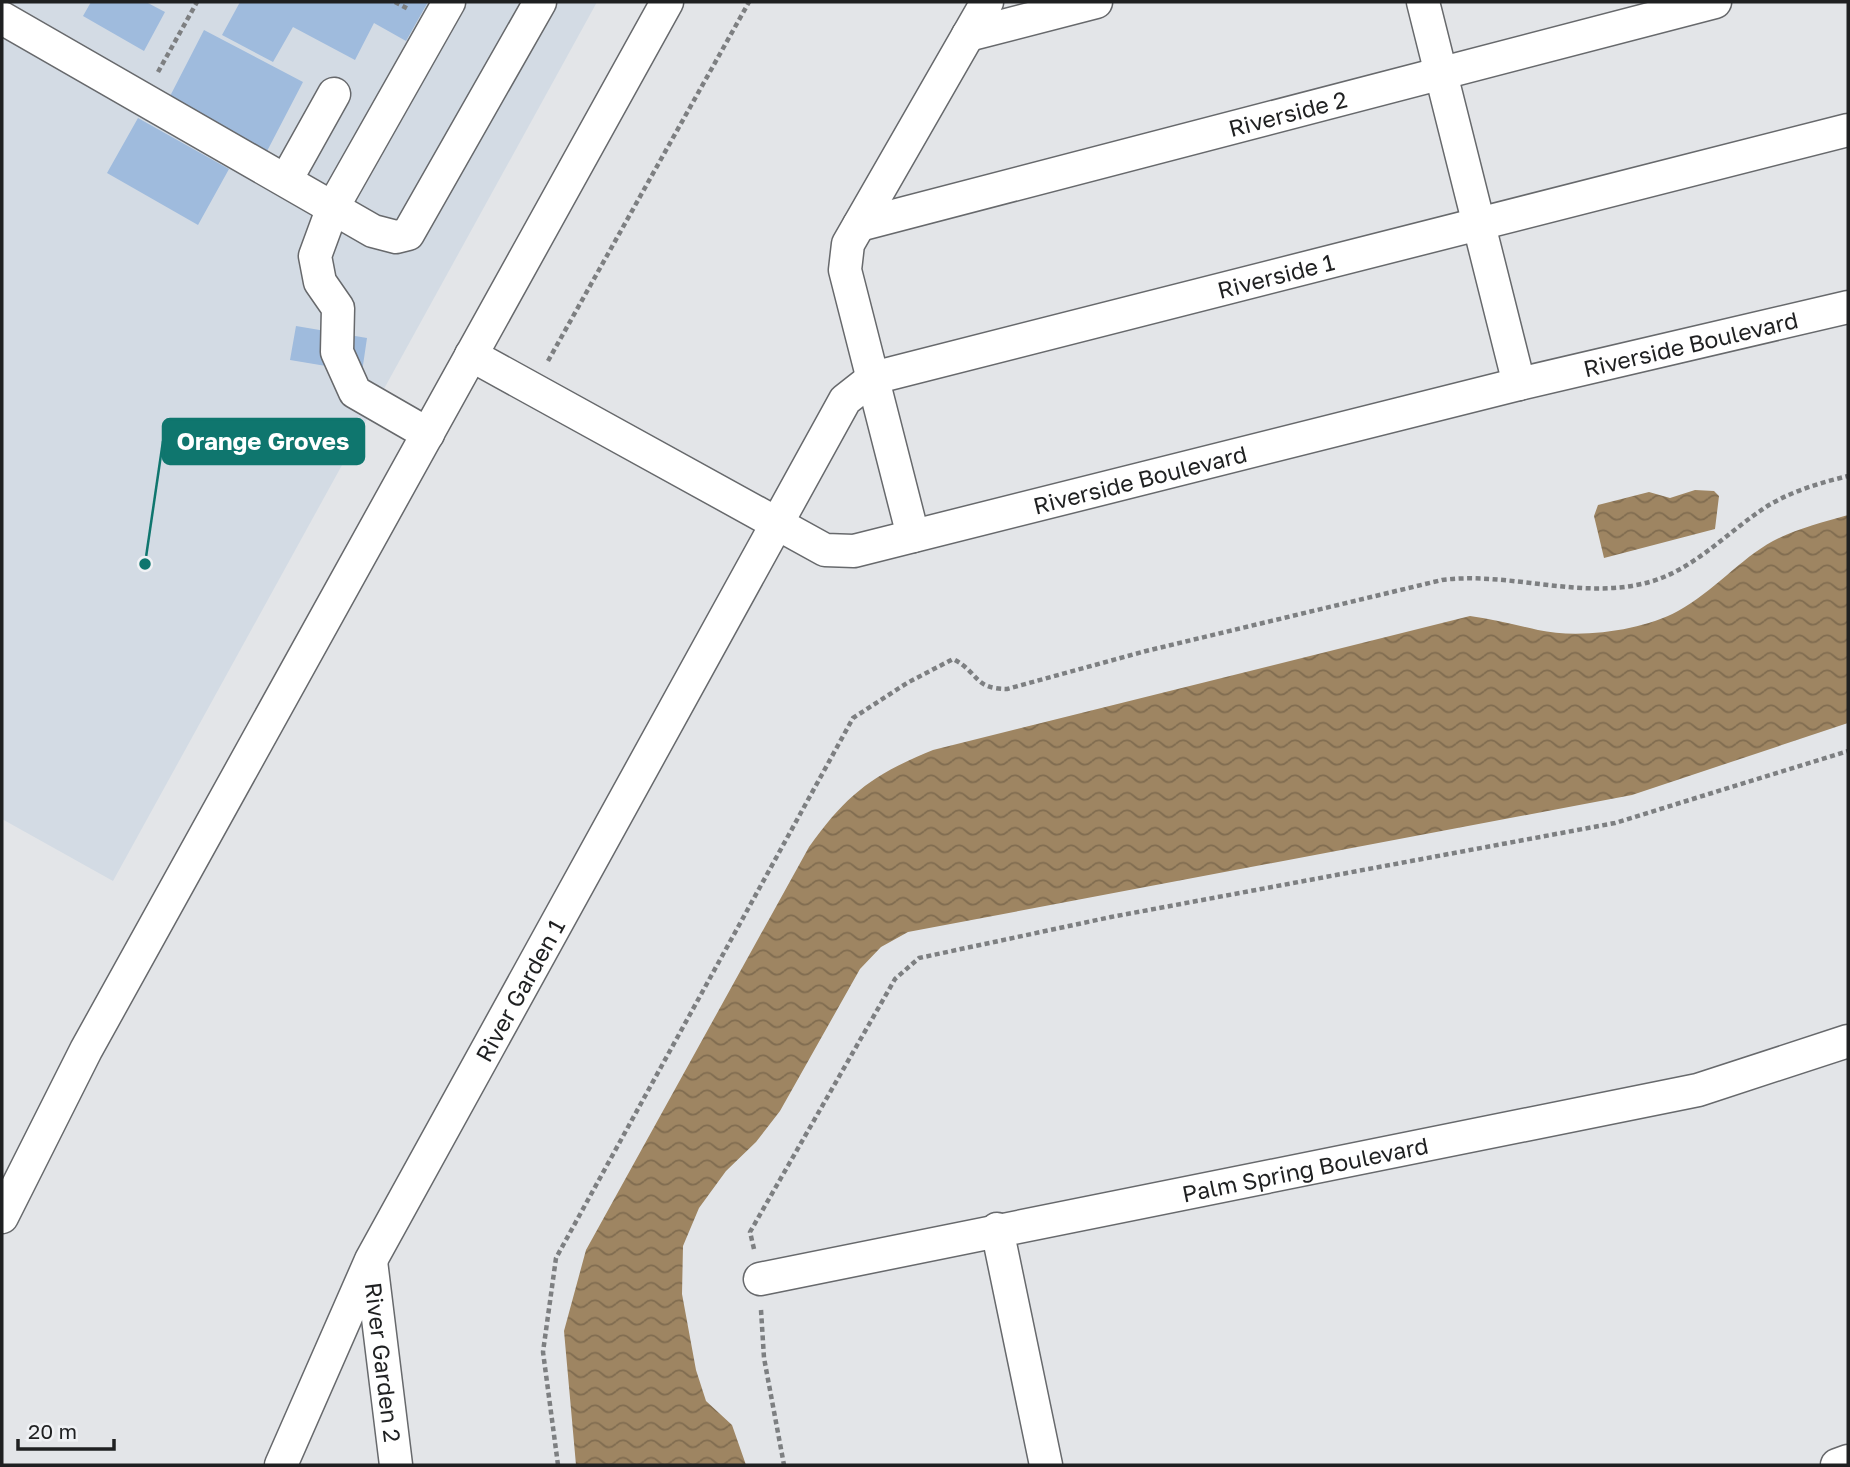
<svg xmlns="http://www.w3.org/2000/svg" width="1850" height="1467" font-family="'Golos Text',sans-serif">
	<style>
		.built { fill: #d3dbe4 }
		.water { fill: url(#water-waves) }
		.building { fill: #9fbbdd }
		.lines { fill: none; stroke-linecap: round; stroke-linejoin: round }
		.minor-casing { stroke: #67696c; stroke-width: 35 }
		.path { stroke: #7d7f81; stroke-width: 4.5; stroke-dasharray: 5 3.5; stroke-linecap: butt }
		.minor { stroke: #fff; stroke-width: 32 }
		.labels { text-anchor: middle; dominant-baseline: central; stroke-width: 5; stroke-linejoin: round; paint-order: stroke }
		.street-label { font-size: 23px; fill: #1f2021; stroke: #f0f2f5 }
		.leader { fill: none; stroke: #0f766e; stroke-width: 2.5 }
		.callout-dot { fill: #0f766e; stroke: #f0f2f5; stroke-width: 2.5 }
		.callout { fill: #0f766e; stroke: #0f766e; stroke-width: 2.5 }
		.callout-label { font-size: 24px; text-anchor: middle; font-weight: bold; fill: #fff }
	</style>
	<defs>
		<pattern id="water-waves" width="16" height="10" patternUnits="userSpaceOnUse" patternTransform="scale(1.75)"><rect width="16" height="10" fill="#9e8562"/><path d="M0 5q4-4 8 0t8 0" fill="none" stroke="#806c50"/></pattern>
	</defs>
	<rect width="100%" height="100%" fill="#e3e5e8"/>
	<!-- built -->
	<path class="built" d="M2,2H597L113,881L2,819Z"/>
	<!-- water -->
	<path class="water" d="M1695,490L1714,491L1719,496L1715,529L1604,558L1594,516L1598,505L1649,492L1670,498Z
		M1848,515V723L1632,795L908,932L881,947L860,969L780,1111L756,1142L726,1171L699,1208L683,1246L682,1294L696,1370L706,1401L732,1425L746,1465H576L564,1331L586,1250L809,847C847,794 872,775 933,750L1470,616C1493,619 1515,625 1538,630C1579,639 1641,631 1678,611C1713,592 1740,559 1773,541C1796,529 1823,522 1848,515Z"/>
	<!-- building -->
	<path class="building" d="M91,2H146L165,12L144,51L83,16Z
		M240,2H428L406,41L374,23L355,60L293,27L273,62L222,35Z
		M204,30L303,82L265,155L166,104Z
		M138,118L229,169L198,225L107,173Z
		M296,326L367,338L362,372L290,360Z"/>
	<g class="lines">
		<defs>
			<g id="minor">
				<path d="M1423,2L1519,384"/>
				<path d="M2,18L373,231L396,237L408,234L540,2"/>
				<path d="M968,35L1096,2"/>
				<path d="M286,180L334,94"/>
				<path id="s1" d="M859,225L1715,2"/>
				<path id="s2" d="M471,355L825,550L854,551L1519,384L1848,307"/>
				<path d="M428,434L355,392L337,352L338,308L320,282L315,256L333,207L449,2"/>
				<path d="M913,536L845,270L848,244L987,2"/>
				<path d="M2,1217L86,1050L667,2"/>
				<path d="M997,1229L1046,1465"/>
				<path id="s3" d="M371,1261L396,1465"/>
				<path id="s4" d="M760,1279L1698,1090L1848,1041"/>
				<path id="s5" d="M281,1465L371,1260L845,400L873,378L1848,130"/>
				<path d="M1837,1465L1848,1461"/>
			</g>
		</defs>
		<!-- minor casing -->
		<use href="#minor" class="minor-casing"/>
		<!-- path -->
		<path class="path" d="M395,2L410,10
			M158,72L197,2
			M548,361L749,2
			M754,1249L750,1232L895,979L919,958L1111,917L1615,823L1848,751
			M761,1310L764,1358L784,1465
			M558,1465L543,1352L556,1258L853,718L907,683L953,659C979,672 973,689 1007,689L1146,651L1442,580C1512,571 1584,602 1653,581C1694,568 1725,535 1760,511C1785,493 1819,483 1848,476"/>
		<!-- minor -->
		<use href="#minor" class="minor"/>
	</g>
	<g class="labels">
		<!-- street labels -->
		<g class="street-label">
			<text stroke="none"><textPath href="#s1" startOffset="443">Riverside 2</textPath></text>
			<text stroke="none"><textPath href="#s5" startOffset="1657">Riverside 1</textPath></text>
			<text stroke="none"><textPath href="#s2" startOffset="1295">Riverside Boulevard</textPath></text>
			<text stroke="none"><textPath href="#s2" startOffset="728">Riverside Boulevard</textPath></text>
			<text stroke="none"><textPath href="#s5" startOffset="532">River Garden 1</textPath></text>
			<text stroke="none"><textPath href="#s4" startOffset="556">Palm Spring Boulevard</textPath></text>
			<text stroke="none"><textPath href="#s3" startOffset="102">River Garden 2</textPath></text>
		</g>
	</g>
	<!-- callouts -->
	<path class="leader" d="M145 564L163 441"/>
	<circle class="callout-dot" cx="145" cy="564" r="7"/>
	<rect class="callout" x="163" y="419" width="201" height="45" rx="7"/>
	<g class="callout-label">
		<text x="263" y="450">Orange Groves</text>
	</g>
	<!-- border -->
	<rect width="1850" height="1467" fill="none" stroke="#1f2021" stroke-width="7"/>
	<!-- scale -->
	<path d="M18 1439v10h96v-10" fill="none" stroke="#1f2021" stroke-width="3.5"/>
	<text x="28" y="1439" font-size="21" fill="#1f2021" stroke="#f0f2f5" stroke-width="5" paint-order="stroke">20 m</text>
</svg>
